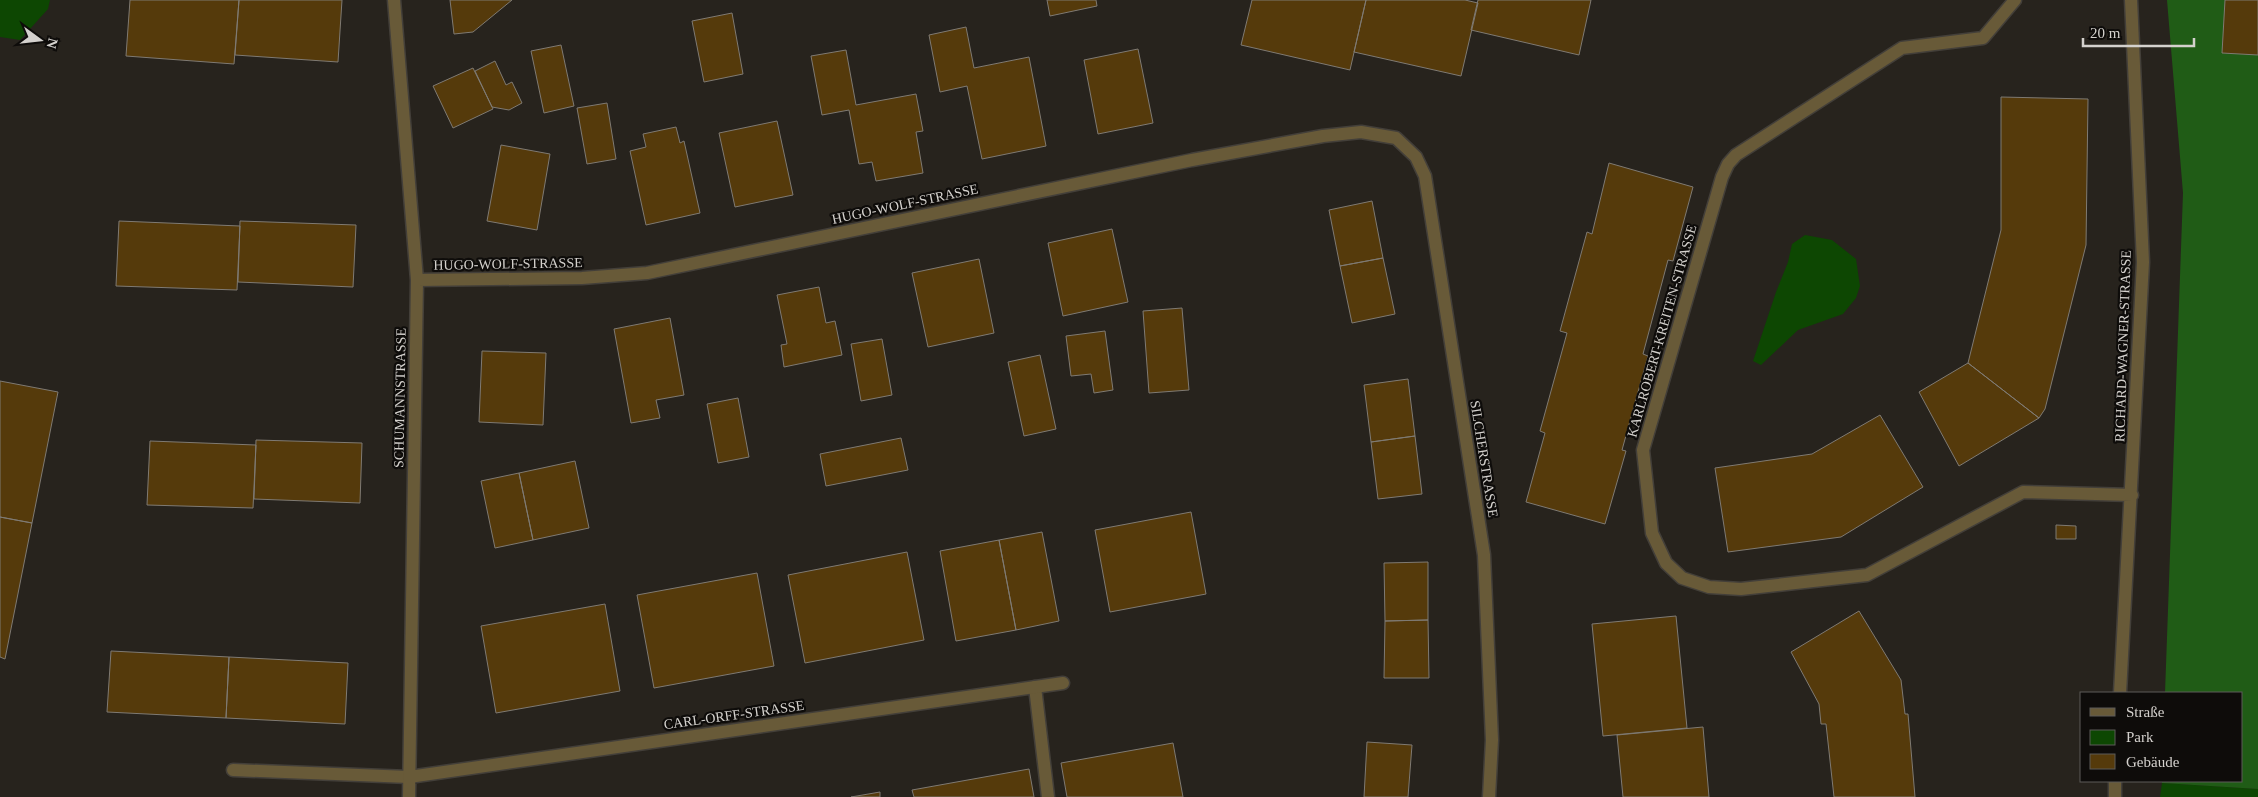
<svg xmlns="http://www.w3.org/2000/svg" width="2258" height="797" font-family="'Times New Roman',serif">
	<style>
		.green { fill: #0d4702 }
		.forest { fill: #205c16 }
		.building { fill: #553a0b; stroke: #7f7a73 }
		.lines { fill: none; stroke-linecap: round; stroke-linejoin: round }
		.service-casing { stroke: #433f39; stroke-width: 15 }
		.minor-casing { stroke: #433f39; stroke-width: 15 }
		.service { stroke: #685a38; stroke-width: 12 }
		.minor { stroke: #685a38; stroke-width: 12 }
		.labels { text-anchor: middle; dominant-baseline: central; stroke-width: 4.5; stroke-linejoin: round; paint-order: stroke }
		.street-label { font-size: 14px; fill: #d4d1cd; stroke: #0e0c0a }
	</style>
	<rect width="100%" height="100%" fill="#27231d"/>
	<!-- green -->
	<path class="green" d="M0,0H50L48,9L20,40L0,37Z
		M1805,235L1832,240L1856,259L1860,286L1856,298L1843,314L1798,330L1761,365L1753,361L1776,292L1788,262L1792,244Z
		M2162,783L2258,789V797H2160Z"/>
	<!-- forest -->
	<path class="forest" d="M2167,0H2258V789L2162,783V781H2242V693H2165L2183,193Z"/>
	<!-- building -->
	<path class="building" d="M130,0H239L234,64L126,56Z
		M239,0H342L338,62L235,55Z
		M450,0H512L473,32L454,34Z
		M1047,0H1096L1097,6L1050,16Z
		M1252,0H1366L1350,70L1241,45Z
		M1366,0H1465L1478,3L1461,76L1354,52Z
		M1478,0H1591L1579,55L1471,30Z
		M2225,0H2258V55L2222,53Z
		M732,13L743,74L704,82L692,21Z
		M966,27L974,68L1029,57L1046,146L982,159L967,86L940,92L929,35Z
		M561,45L574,106L544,113L531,51Z
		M1138,49L1153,123L1098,134L1084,60Z
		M846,50L856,105L916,94L923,131L916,132L923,173L876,181L872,162L859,164L849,110L822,115L811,56Z
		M495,61L506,85L512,82L522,103L509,110L492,107L475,71Z
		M473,68L493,109L453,128L433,86Z
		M2001,97L2088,99L2086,245L2045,409L2039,418L1968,363L2001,230Z
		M607,103L616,159L587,164L577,108Z
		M777,121L793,195L735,207L719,133Z
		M676,127L680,143L684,141L700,213L646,225L630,151L646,147L643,134Z
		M501,145L550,154L537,230L487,221Z
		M1609,163L1693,187L1673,261L1668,260L1643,354L1648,356L1622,450L1626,451L1605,524L1526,502L1545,433L1540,431L1567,333L1560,331L1587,232L1592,234Z
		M1372,201L1383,258L1340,266L1329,210Z
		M119,221L240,226L237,290L116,286Z
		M240,221L356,225L353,287L238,282Z
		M1112,229L1128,302L1063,316L1048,243Z
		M1383,258L1395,314L1352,323L1340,266Z
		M979,259L994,333L928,347L912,273Z
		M819,287L826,323L835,321L842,355L784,367L781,345L787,344L777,295Z
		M1182,308L1189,390L1149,393L1143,311Z
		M670,318L684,395L656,400L660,418L631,423L614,329Z
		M1105,331L1113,390L1094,393L1091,374L1071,376L1066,336Z
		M882,339L892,395L861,401L851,344Z
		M482,351L546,353L543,425L479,422Z
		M1040,355L1056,429L1024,436L1008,362Z
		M1968,363L2039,418L1959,466L1919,392Z
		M1408,379L1415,436L1371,442L1364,385Z
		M0,381L58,392L32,523L0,517Z
		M738,398L749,457L718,463L707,404Z
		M1880,415L1923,487L1841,537L1728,552L1715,468L1812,454Z
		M1415,436L1422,494L1378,499L1371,442Z
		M901,438L908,470L826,486L820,454Z
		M256,440L362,443L360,503L254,499Z
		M150,441L256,445L253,508L147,505Z
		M575,461L589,528L533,540L519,473Z
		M519,473L533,540L495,548L481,481Z
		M1191,512L1206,594L1110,612L1095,530Z
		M0,517L32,523L5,659L0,657Z
		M2056,525L2076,526V539H2056Z
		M1042,532L1059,621L1016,630L999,540Z
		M999,540L1016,630L956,641L940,551Z
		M907,552L924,640L805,663L788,575Z
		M1428,562V620L1385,621L1384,563Z
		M757,573L774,666L654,688L637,595Z
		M605,604L620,691L496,713L481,626Z
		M1859,611L1901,680L1905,714H1908L1915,797H1834L1826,724H1821L1819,704L1791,652Z
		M1676,616L1687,728L1603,736L1592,624Z
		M1428,620L1429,678H1384L1385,621Z
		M111,651L229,657L226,718L107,712Z
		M229,657L348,663L345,724L226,718Z
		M1703,727L1709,797H1623L1617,735Z
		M1367,742L1412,745L1408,797H1364Z
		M1173,743L1183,797H1067L1061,763Z
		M1029,769L1034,797H914L912,790Z
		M880,792V797H851Z"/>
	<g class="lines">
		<defs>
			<path id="service" d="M1035,687L1048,797
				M233,770L409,777"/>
			<path id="minor" d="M394,0L417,280L409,797
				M2015,0L1983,38L1902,48L1736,155L1728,164L1722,177L1643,450L1652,533L1666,563L1682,578L1709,587L1741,589L1867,575L2023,492L2132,495
				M417,280L582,278L647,273L1192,160L1323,136L1361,132L1396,138L1416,157L1425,176L1484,555L1492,740L1489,797
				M2120,693L2143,262L2131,0
				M409,777L1063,683
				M2115,797V781"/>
		</defs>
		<!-- service casing -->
		<use href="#service" class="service-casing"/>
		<!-- minor casing -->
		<use href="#minor" class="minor-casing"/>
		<!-- service -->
		<use href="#service" class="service"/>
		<!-- minor -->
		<use href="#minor" class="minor"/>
	</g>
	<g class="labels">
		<!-- street labels -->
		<g class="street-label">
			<text transform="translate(905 204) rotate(-12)">HUGO-WOLF-STRASSE</text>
			<text transform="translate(508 264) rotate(-1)">HUGO-WOLF-STRASSE</text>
			<text transform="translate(1662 331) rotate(-74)">KARLROBERT-KREITEN-STRASSE</text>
			<text transform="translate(2123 346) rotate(-88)">RICHARD-WAGNER-STRASSE</text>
			<text transform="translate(400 398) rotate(-89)">SCHUMANNSTRASSE</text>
			<text transform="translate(1484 459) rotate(81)">SILCHERSTRASSE</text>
			<text transform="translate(734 715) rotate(-8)">CARL-ORFF-STRASSE</text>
		</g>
	</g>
	<!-- legend -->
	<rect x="2080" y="692" width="162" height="90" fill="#0e0c0a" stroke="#5d5b58"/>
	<rect x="2090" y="708" width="25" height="8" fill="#685a38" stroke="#5d5b58"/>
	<text x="2126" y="717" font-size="15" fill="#d4d1cd">Straße</text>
	<rect x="2090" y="730" width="25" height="15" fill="#0d4702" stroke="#5d5b58"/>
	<text x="2126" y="742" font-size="15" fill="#d4d1cd">Park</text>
	<rect x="2090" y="754" width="25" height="15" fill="#553a0b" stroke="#5d5b58"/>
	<text x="2126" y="767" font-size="15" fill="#d4d1cd">Gebäude</text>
	<!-- north arrow -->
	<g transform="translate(40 40) rotate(105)" stroke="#0e0c0a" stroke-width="4" paint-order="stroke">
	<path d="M0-4L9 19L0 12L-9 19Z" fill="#d4d1cd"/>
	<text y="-8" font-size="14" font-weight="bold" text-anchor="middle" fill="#d4d1cd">N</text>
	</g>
	<!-- scale -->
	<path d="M2083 38v8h111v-8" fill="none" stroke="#d4d1cd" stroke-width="2.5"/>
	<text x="2090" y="38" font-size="15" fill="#d4d1cd" stroke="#0e0c0a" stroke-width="4" paint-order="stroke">20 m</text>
</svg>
